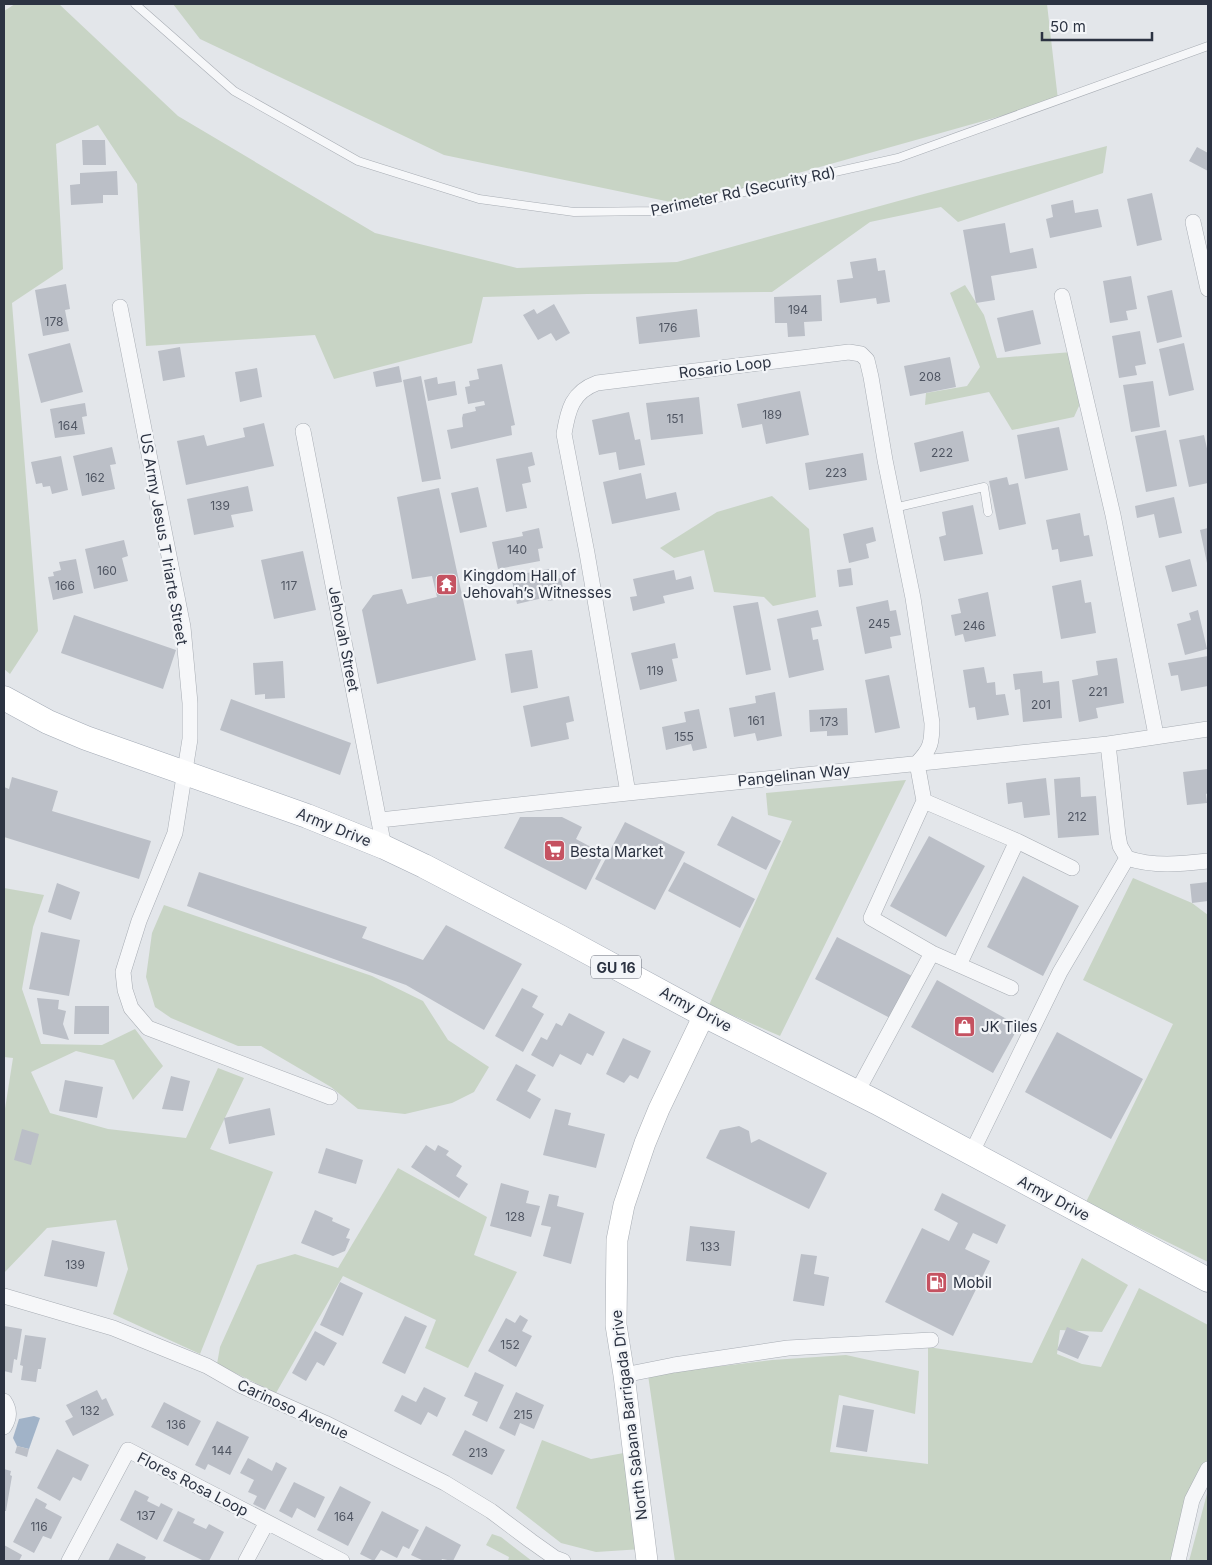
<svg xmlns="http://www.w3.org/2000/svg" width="1212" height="1565" font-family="Inter,sans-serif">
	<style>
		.green { fill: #c8d4c5 }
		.water { fill: #a1b3c8 }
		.building { fill: #bbbfc7 }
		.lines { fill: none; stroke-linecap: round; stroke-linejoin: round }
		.service-casing { stroke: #a8adb4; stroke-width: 9 }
		.minor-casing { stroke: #a8adb4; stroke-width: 16 }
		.secondary-casing { stroke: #a8adb4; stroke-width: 22 }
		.primary-casing { stroke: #a3aab5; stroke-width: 25 }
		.service { stroke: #f6f7f9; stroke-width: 8 }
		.minor { stroke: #f6f7f9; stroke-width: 15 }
		.secondary { stroke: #fff; stroke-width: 21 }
		.primary { stroke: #fff; stroke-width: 24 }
		.labels { text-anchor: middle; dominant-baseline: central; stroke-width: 4.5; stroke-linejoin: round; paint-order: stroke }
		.number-label { font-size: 12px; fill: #505663 }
		.shield { fill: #f3f5f8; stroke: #686d79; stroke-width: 1 }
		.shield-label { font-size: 14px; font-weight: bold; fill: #2c3342 }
		.street-label { font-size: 15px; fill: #2c3342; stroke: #f3f5f8 }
		.poi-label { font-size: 15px; fill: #2c3342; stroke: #f3f5f8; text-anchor: start }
	</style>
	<rect width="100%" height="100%" fill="#e3e6ea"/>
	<!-- green -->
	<path class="green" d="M15,4H59L178,116L375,233L517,268L677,262L920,195L1107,146L1103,173L958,222L941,207L870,222L772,292L587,294L483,297L472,343L334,379L315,335L146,346L137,184L98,125L56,144L63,269L12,303L38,631L10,674L4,669V11Z
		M173,4H1047L1058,100L685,205L444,155L200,39Z
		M965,285L984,315L997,358L1072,352L1084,395L1074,417L1012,430L989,392L925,405L926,393L967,386L980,367L950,293Z
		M772,496L809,529L816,597L773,606L764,597L714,592L704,550L674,558L660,548L717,512Z
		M906,780L780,1036L709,1005L792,821L768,815L766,793Z
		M1133,878L1192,903L1208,915V1262L1086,1202L1173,1024L1083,980Z
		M4,888L44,895L33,927L22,989L41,1044L102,1045L135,1029L163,1066L133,1100L114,1060L76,1051L31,1072L50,1113L108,1129L186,1138L218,1068L244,1078L210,1149L273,1172L200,1354L113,1314L128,1269L116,1220L47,1228L4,1273V1115L13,1058L4,1057Z
		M164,905L372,976L423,1001L448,1040L489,1067L474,1092L452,1103L405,1114L358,1109L331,1087L261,1046H238L171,1018L155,1007L146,977L152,933Z
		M398,1168L487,1217L474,1255L517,1272L468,1368L425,1348L436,1320L343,1276L276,1393L217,1364L220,1347L257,1265L295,1254L338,1268Z
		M1082,1258L1128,1285L1102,1332L1060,1330L1057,1354L1082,1364L1101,1367L1139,1288L1208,1325V1460L1187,1500L1176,1561H675L648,1375L772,1360L846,1355L919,1371L915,1414L839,1395L830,1452L928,1464V1347L1032,1363Z
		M542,1440L591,1459L629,1452L642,1549L596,1552L561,1543L516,1508Z
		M1208,1490V1561H1189Z
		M492,1534L501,1537L532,1561H508L509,1557L486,1545Z"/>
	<!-- water -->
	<path class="water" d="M34,1416L40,1418L29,1449L17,1446L13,1438L19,1419Z"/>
	<!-- building -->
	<path class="building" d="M82,140H105L106,165H83Z
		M1197,147L1208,153V171L1189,161Z
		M117,171L118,195H103V203L71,205L70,185L80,184V173Z
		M1152,193L1162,240L1137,246L1127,199Z
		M1073,200L1075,213L1098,209L1102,227L1050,238L1046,219L1053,217L1051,205Z
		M1005,223L1010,253L1033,248L1037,268L991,276L995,300L976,303L963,230Z
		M876,258L878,271L885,270L890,302L877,304L876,298L840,303L837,280L853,278L850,262Z
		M1131,276L1137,309L1126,311L1128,320L1110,323L1103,281Z
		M66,284L70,309L65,310L69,331L43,336L35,290Z
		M1172,290L1182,337L1157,343L1147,296Z
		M821,295L822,321L804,322L805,336L788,337L787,323H775L774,297Z
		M554,304L570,333L556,341L551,333L538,340L523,315L534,309L537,314Z
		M697,309L700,337L639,344L636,317Z
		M1033,310L1041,344L1005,352L997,318Z
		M1140,331L1146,364L1135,366L1137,375L1119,378L1112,336Z
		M70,343L83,392L41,403L28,354Z
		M1184,343L1194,390L1169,396L1159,349Z
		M180,347L185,377L163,381L158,351Z
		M950,357L956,387L910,396L904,366Z
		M502,364L515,425L511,426L512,435L451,449L447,430L463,427L462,418L463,414L476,411L475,407L485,405L484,401L468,404L465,387L470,386L469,381L479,379L477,369Z
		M399,366L402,382L376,387L373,372Z
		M257,368L262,397L240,402L235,372Z
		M421,376L441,479L422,482L403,380Z
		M437,377L438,384L455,381L457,395L428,401L424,380Z
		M1153,381L1160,427L1131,432L1123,385Z
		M800,391L809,435L766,444L762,424L742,428L737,404Z
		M699,397L703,434L651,440L646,403Z
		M85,403L87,416L82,417L85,434L55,438L50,409Z
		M629,412L635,440L640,439L645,465L619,470L616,452L599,455L592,420Z
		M264,423L274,466L186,485L177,441L204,435L207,446L245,437L243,428Z
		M1059,427L1068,470L1025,479L1017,435Z
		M1166,430L1177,486L1146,492L1135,436Z
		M963,431L969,461L920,472L914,443Z
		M1204,435L1208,453V483L1189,487L1179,440Z
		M112,447L116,464L110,465L115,489L82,496L73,456Z
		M532,452L535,465L528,467L531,482L522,484L527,508L506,512L496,459Z
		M863,453L867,480L809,490L805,463Z
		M61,456L68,490L52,494L50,486L43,487L42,483L36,484L31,462Z
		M641,473L646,499L676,492L680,510L612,524L603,482Z
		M1007,477L1009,485L1018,483L1026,524L999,530L989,481Z
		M248,486L253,511L231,515L234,527L194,535L187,499Z
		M478,487L487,527L460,533L451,493Z
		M439,488L476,660L377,684L362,610L373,595L402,589L407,604L437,597L432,576L412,579L397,497Z
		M1174,497L1182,533L1159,538L1154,514L1137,518L1135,506Z
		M973,505L983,554L944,561L939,537L946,535L942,512Z
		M1080,513L1084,536L1089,535L1093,556L1060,562L1058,549L1052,550L1046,520Z
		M873,527L876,541L866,544L869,558L849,563L843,534Z
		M539,528L543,548L538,549L540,561L498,569L492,542L523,536L522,532Z
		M1208,528V563H1207L1200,530Z
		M124,540L128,556L122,558L128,581L94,589L85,549Z
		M303,551L316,610L274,619L261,560Z
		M76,559L83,593L53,600L48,577L54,576L53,572L61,570L59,562Z
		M1190,559L1197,586L1172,592L1165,566Z
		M554,568L556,579L561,578L565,598L548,601L547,597L517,604L511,576Z
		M851,568L853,585L839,587L837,570Z
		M674,570L676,580L691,576L694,589L663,596L665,603L633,611L630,597L637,596L633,579Z
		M1081,580L1085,603L1091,602L1096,633L1061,639L1052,586Z
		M988,592L996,636L965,642L963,634L955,636L951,615L961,613L958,599Z
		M888,600L890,611L896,610L901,635L890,637L892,648L865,654L856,607Z
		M758,602L771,670L746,675L733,606Z
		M818,610L822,626L811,628L813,640L818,639L824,670L789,678L777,619Z
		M1198,610L1207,649L1185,655L1177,624L1191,620L1189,613Z
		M74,615L176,650L163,689L61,653Z
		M675,643L678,658L672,659L677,681L640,690L631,653Z
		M532,650L538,688L511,693L505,654Z
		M1208,656V686L1181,691L1178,675L1171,676L1168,663Z
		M1117,658L1124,703L1096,708L1098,718L1079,722L1072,680L1098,675L1096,661Z
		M283,661L285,698L265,699V694L255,695L253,663Z
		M984,667L987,683L995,682L996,695L1005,694L1009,715L977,720L975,707L969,708L963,670Z
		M1042,671L1043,683L1059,681L1062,718L1023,722L1020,689L1015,690L1013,674Z
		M889,675L900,728L875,733L865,680Z
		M775,692L782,736L757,741L755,733L734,737L729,708L756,703L755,696Z
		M569,696L574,721L566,723L569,739L531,747L523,706Z
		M231,699L351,743L340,775L220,730Z
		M847,708L848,735L827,736V731L810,732L809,710Z
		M699,709L707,748L693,751L691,744L666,750L662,727L686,722L684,712Z
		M1208,769V793L1206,794L1207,803L1187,805L1183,772Z
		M12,777L58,791L52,811L151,841L139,879L4,837V787L9,789Z
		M1080,777L1081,797L1096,796L1099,835L1058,838L1054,779Z
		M1046,778L1050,815L1024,818L1022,802L1008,804L1006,783Z
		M732,816L781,841L766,870L717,845Z
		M520,817H562L582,827L576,839L604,854L586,890L504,848Z
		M625,822L685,852L655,910L595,879Z
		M929,836L985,866L946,937L890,906Z
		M684,862L755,899L740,928L668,891Z
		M199,872L367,927L362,938L423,960L446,925L522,964L484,1030L406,985L187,906Z
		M1023,876L1079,906L1043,976L987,947Z
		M1208,882V901L1192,903L1190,884Z
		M57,883L80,892L71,920L48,912Z
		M41,932L80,940L69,996L29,989Z
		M837,937L912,976L890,1018L815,979Z
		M937,980L1019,1026L993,1073L911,1027Z
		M522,988L538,996L532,1007L544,1014L523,1052L495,1036Z
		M37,998L59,1000L58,1009L66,1011L63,1024L69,1040L43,1034Z
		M75,1006H109V1034H74Z
		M569,1013L605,1032L593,1056L587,1053L581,1065L560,1054L553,1067L531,1055L541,1037L547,1040L556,1023L562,1026Z
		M1057,1032L1143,1079L1111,1139L1025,1092Z
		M623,1038L651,1051L638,1079L630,1075L624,1083L606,1074Z
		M516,1064L536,1075L527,1091L541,1099L530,1119L496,1100Z
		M171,1076L190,1081L183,1111L162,1109Z
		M65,1080L103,1087L97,1118L59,1111Z
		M270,1108L275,1135L229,1144L224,1118Z
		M555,1109L571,1113L568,1125L605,1134L596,1168L543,1155Z
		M739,1126L749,1131L751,1143L759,1139L827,1173L809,1209L706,1158L720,1130Z
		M22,1129L39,1134L31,1165L14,1160Z
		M426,1145L435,1151L438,1145L449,1151L446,1155L462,1166L456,1176L468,1184L459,1198L411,1167Z
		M326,1148L363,1160L356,1184L318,1173Z
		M501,1183L529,1191L526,1203L540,1206L531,1237L490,1226Z
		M942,1193L1006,1225L997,1244L973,1233L965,1249L990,1261L953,1336L885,1302L922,1228L949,1241L958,1223L934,1210Z
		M549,1194L559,1196L557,1206L584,1213L571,1264L543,1256L551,1227L541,1225Z
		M315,1210L333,1218L332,1221L350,1229L346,1238L350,1239L345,1251L333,1256L301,1243Z
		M690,1226L735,1231L731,1266L686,1261Z
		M52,1240L105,1252L97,1287L44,1276Z
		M801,1254L817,1256L814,1274L829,1277L824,1306L793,1301Z
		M340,1282L363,1293L343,1336L320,1325Z
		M520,1315L528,1320L522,1331L532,1336L516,1367L488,1351L506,1318L515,1323Z
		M405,1316L427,1326L405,1374L382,1363Z
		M4,1326L22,1329L17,1360L14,1359L12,1373L4,1371Z
		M1067,1327L1089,1336L1078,1359L1057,1350Z
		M315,1331L337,1343L324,1366L317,1362L306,1381L292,1373Z
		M25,1335L46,1338L41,1369H38L36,1382L21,1380L23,1366L20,1365Z
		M475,1372L504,1385L487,1422L472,1415L478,1402L464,1396Z
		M424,1387L446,1398L437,1417L428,1412L421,1425L394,1411L402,1395L416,1402Z
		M97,1390L102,1400L106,1398L114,1415L73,1436L65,1421L73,1417L66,1405Z
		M516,1392L544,1405L534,1429L520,1423L515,1436L499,1428Z
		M164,1402L201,1421L188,1446L151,1427Z
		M843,1405L874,1410L867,1452L836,1447Z
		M217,1421L249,1437L230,1475L208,1464L205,1470L195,1465Z
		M465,1430L505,1450L492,1475L452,1455Z
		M17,1446L29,1449L27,1457L15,1453Z
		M57,1449L89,1465L81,1481L73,1477L60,1501L37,1488Z
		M248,1458L272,1471L276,1462L287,1468L265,1510L253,1504L257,1496L248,1492L254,1480L240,1473Z
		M4,1469L11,1471L10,1475L12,1476L6,1511H4Z
		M294,1482L325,1497L315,1518L297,1508L292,1518L279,1511Z
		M340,1486L371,1502L348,1546L317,1530Z
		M135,1490L149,1497L147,1501L159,1507L161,1503L173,1509L157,1540L120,1520Z
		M36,1498L47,1504L45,1508L62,1517L51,1539L43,1536L34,1553L13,1542Z
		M178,1511L195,1519L193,1523L206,1529L209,1524L224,1532L209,1561H204L163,1541Z
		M382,1511L419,1530L409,1549L403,1546L397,1558L381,1550L374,1561L360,1554Z
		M426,1526L461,1545L453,1561L442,1559L441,1561H424L411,1555Z
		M117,1543L146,1557L144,1561H108Z
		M4,1545L22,1555L19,1561H4Z"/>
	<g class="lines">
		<defs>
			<path id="service" d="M135,4L234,91L358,161L479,199L574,212L659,211L898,158L1208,46
				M894,508L984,487L988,512"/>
			<path id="minor" d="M1193,222L1208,289
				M1062,296L1113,515L1156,735
				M120,307L183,627L190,703V739L175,833L139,921L123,972L125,990L131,1008L148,1028L330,1097
				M303,431L384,847
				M1108,744L1118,835L1120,846L1127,858C1153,867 1181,864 1208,861
				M628,793L587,553L564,434C568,410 572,392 597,383L849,352L861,354L867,360L871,377L885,460L913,598L932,723C932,742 931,749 917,763L924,801L871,918L932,953L1011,988
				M924,801L1017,841L1072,868
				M380,820L628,793L1108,744L1208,729
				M959,965L1017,841
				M857,1092L932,953
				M971,1154L1060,972L1127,858
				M4,1296L113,1328L207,1366L242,1386L325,1423L445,1483L491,1511L531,1541L555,1558L563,1561
				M624,1375L674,1365L788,1348L931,1340
				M4,1401C10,1410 10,1417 4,1427
				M69,1561L128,1450L342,1561
				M246,1561L267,1522
				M1178,1561L1192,1500L1208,1469"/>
			<path id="secondary" d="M647,1561L624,1375L616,1325L617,1240L624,1205L645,1143L659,1109L704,1015"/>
			<path id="primary" d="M4,698L48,722L86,738L307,816L384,847L424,866L560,937L704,1015L876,1102L1208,1280"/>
		</defs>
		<!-- service casing -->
		<use href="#service" class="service-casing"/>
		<!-- minor casing -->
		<use href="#minor" class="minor-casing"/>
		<!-- secondary casing -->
		<use href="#secondary" class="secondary-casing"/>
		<!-- primary casing -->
		<use href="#primary" class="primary-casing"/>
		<!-- service -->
		<use href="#service" class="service"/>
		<!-- minor -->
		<use href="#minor" class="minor"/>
		<!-- secondary -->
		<use href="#secondary" class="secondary"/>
		<!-- primary -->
		<use href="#primary" class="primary"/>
	</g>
	<!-- icons -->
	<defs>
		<symbol id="temple-square" viewBox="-11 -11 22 22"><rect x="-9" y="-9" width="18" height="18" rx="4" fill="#c55261" stroke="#f3f5f8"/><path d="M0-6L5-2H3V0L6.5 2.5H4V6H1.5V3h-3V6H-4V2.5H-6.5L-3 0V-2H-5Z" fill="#fff"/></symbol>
		<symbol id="supermarket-square" viewBox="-11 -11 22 22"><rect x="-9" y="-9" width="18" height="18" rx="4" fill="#c55261" stroke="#f3f5f8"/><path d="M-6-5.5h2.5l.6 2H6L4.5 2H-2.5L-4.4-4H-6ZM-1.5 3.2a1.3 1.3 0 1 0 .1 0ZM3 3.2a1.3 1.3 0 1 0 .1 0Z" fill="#fff"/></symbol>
		<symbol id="shop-square" viewBox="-11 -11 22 22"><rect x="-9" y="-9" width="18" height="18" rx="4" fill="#c55261" stroke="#f3f5f8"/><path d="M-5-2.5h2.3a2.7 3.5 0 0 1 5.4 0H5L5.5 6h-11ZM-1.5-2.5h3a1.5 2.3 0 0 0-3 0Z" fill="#fff"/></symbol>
		<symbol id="fuel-square" viewBox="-11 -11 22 22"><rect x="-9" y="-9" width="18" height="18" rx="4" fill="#c55261" stroke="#f3f5f8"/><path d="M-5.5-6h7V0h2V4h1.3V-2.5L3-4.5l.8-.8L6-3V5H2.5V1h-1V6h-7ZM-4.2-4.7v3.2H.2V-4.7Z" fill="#fff"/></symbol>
	</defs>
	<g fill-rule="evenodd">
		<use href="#temple-square" x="434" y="572" width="25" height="25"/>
		<use href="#supermarket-square" x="542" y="838" width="25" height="25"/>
		<use href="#shop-square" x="952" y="1014" width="25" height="25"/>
		<use href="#fuel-square" x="924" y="1270" width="25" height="25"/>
	</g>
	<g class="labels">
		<!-- number labels -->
		<g class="number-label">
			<text x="798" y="309">194</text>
			<text x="54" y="321">178</text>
			<text x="668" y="327">176</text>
			<text x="930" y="376">208</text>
			<text x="772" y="414">189</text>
			<text x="675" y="418">151</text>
			<text x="68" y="425">164</text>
			<text x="942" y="452">222</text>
			<text x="836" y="472">223</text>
			<text x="95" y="477">162</text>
			<text x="220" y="505">139</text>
			<text x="517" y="549">140</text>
			<text x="107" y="570">160</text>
			<text x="65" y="585">166</text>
			<text x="289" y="585">117</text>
			<text x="879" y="623">245</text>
			<text x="974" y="625">246</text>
			<text x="655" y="670">119</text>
			<text x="1098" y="691">221</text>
			<text x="1041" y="704">201</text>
			<text x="756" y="720">161</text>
			<text x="829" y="721">173</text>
			<text x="684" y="736">155</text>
			<text x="1077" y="816">212</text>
			<text x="515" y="1216">128</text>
			<text x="710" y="1246">133</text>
			<text x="75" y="1264">139</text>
			<text x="510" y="1344">152</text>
			<text x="90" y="1410">132</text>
			<text x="523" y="1414">215</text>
			<text x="176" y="1424">136</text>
			<text x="222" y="1450">144</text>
			<text x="478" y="1452">213</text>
			<text x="146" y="1515">137</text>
			<text x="344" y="1516">164</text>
			<text x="39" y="1526">116</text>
		</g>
		<!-- shield labels -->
		<rect class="shield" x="591" y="955.5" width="50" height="23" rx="4"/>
		<g class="shield-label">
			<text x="616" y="967">GU 16</text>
		</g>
		<!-- street labels -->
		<g class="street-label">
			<text transform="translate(743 191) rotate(-12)">Perimeter Rd (Security Rd)</text>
			<text transform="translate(725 367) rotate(-7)">Rosario Loop</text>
			<text transform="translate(164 539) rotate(80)">US Army Jesus T Iriarte Street</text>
			<text transform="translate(344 639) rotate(79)">Jehovah Street</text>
			<text transform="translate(794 775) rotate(-6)">Pangelinan Way</text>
			<text transform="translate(334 827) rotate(22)">Army Drive</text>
			<text transform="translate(696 1009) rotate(28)">Army Drive</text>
			<text transform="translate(1054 1198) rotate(28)">Army Drive</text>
			<text transform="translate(293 1409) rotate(25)">Carinoso Avenue</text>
			<text transform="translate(629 1415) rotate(-97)">North Sabana Barrigada Drive</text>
			<text transform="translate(193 1484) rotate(27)">Flores Rosa Loop</text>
		</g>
		<!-- poi labels -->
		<g class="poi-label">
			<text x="463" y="575">Kingdom Hall of<tspan x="463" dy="17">Jehovah’s Witnesses</tspan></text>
			<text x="570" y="851">Besta Market</text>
			<text x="981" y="1026">JK Tiles</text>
			<text x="953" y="1282">Mobil</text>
		</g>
	</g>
	<!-- border -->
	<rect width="1212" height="1565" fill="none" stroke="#2c3342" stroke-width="10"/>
	<!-- scale -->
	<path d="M1042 32v8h110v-8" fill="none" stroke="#2c3342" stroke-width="2.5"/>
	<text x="1050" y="32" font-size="15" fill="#2c3342" stroke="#f3f5f8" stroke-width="4" paint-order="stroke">50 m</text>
</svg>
